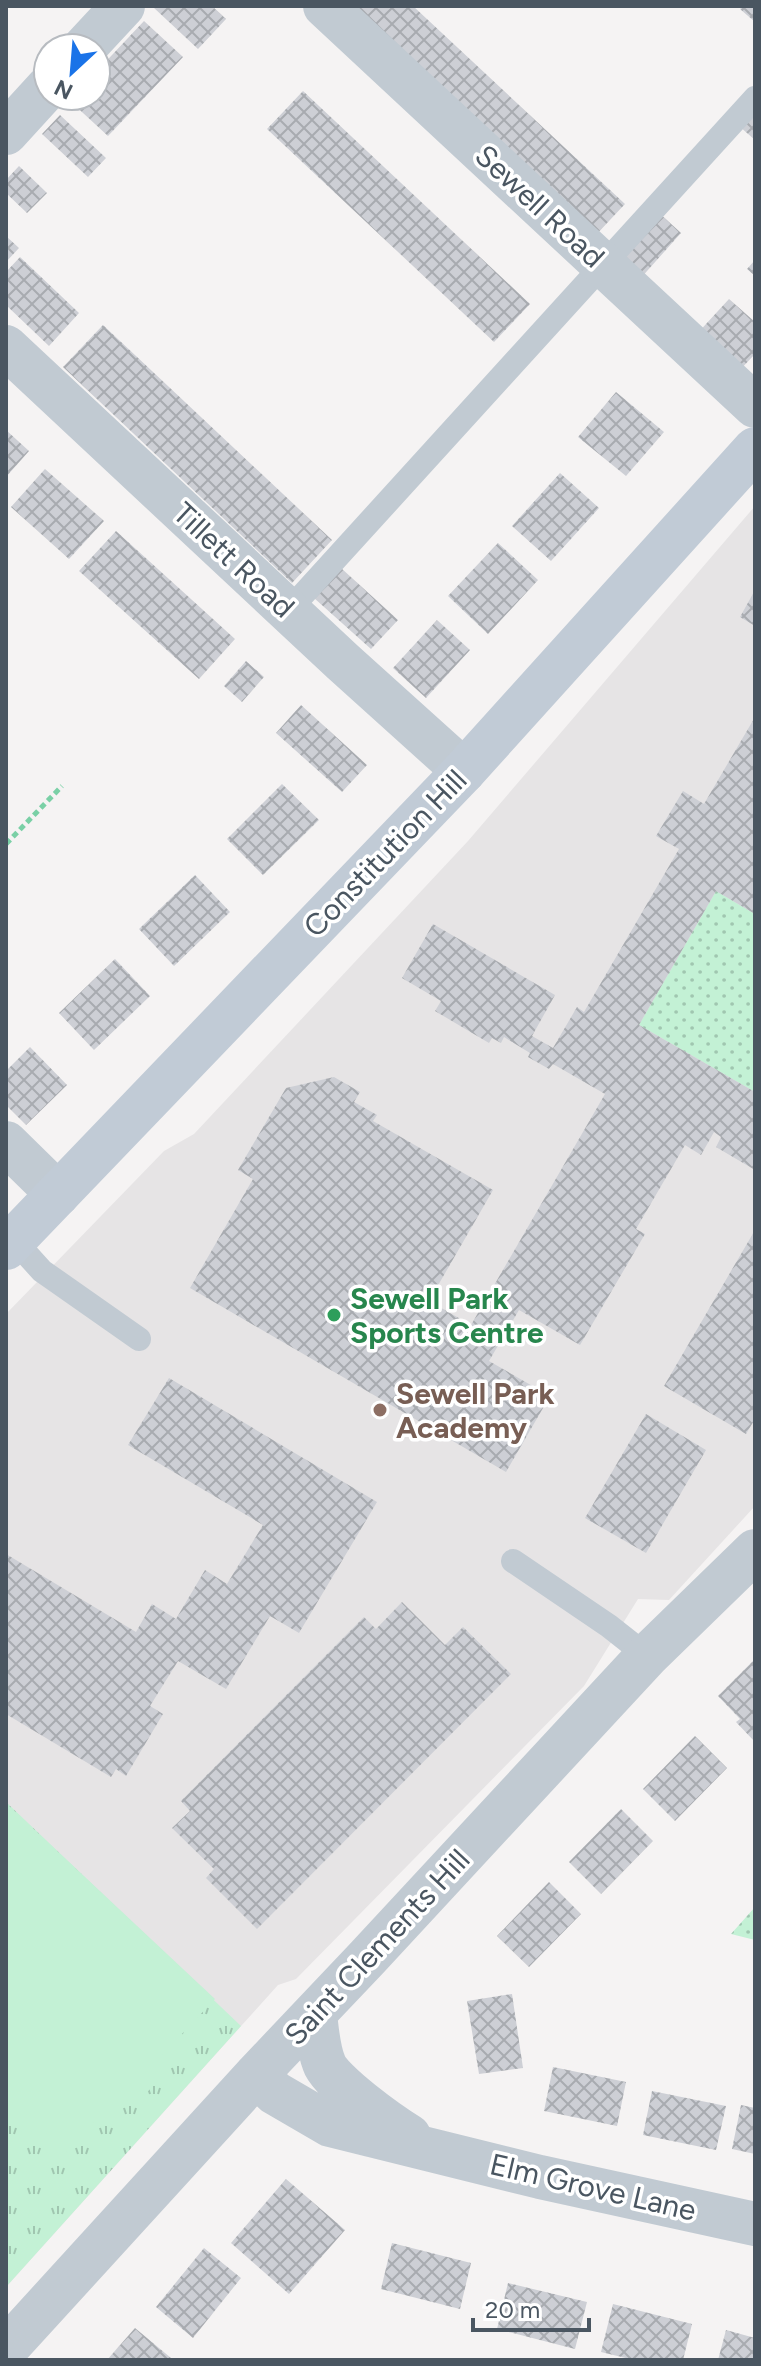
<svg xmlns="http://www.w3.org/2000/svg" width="761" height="2366" font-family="Figtree,sans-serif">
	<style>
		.education { fill: #e6e4e5 }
		.grass { fill: url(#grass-tufts) }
		.park { fill: url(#park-dots) }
		.pitch { fill: #c3f1d5 }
		.building { fill: url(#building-cross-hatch) }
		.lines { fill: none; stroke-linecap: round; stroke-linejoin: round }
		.path { stroke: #7ad0a6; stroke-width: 5; stroke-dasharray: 6 4; stroke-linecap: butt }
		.lane { stroke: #c1cad2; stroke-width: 24 }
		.street { stroke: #c1cad2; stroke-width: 44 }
		.secondary { stroke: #c1cbd6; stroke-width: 44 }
		.leisure-dot { fill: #2e9e5b; stroke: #fff; stroke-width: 3 }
		.education-dot { fill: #8d6e63; stroke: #fff; stroke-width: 3 }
		.labels { text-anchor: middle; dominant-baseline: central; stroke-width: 7; stroke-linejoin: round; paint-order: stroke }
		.street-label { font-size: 30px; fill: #4a5661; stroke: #fff }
		.leisure-label { font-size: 30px; font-weight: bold; fill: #27864d; stroke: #fff; text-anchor: start }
		.education-label { font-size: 30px; font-weight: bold; fill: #785e54; stroke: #fff; text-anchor: start }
	</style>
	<defs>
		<pattern id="grass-tufts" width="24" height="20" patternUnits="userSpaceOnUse" patternTransform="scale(2)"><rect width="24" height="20" fill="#c3f1d5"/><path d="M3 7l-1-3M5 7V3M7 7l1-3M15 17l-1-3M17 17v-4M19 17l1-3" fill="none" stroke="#a0c6b0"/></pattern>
		<pattern id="park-dots" width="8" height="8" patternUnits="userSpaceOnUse" patternTransform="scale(2)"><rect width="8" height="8" fill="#c3f1d5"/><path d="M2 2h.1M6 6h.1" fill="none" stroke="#a0c6b0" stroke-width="1.8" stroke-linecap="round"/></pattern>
		<pattern id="building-cross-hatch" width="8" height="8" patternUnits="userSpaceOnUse" patternTransform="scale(2)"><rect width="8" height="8" fill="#cdcfd5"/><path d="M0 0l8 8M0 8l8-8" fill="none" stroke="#a8abb0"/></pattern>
	</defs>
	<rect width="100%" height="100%" fill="#f5f3f3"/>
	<!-- education -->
	<path class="education" d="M755,506V1506L669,1600L638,1599L584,1686L296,1979L278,1985L6,2287V1314L164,1151L194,1134L468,841Z"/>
	<!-- grass -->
	<path class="grass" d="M6,1802L241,2026L6,2287Z"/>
	<!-- park -->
	<path class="park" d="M716,891L755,914V1092L639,1025Z
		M755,1907V1940L731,1934Z"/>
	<!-- pitch -->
	<path class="pitch" d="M6,1803L215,1999L162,2055L172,2066L134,2106L120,2094L66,2152L6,2095Z"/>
	<!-- building -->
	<path class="building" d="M155,6H212L226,19L198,49L153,7Z
		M343,6H413L625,204L592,239Z
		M743,6H755V22L740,9Z
		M144,21L183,57L108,136L69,100L73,96H96V72Z
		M303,91L530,304L494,342L267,129Z
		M755,108V140L739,126Z
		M60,115L106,158L88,177L42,134Z
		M19,166L47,193L27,213L6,193V180Z
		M657,211L681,233L639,280L615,257Z
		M6,236L19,248L6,262Z
		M20,257L79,313L49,346L6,305V272Z
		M755,260V276L747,269Z
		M729,299L755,322V354L737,373L695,336Z
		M103,325L332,540L292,583L63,367Z
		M616,392L664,432L626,476L578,437Z
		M6,430L29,451L6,477Z
		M45,469L104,521L69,559L11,507Z
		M560,473L599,508L551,561L512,526Z
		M116,531L235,639L199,679L79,571Z
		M498,543L538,580L488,634L448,596Z
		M341,568L398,620L371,649L314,598Z
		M755,590V626L740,617Z
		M437,620L470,650L426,698L393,668Z
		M246,661L264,677L242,702L224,686Z
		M301,705L367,765L342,792L276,733Z
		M755,717V914L716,891L639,1025L755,1092V1170L716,1147L721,1137L714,1132L701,1155L685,1145L636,1229L645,1234L580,1345L519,1310L489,1361L550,1396L506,1472L190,1288L253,1179L238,1170L286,1088L334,1077L360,1092L354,1102L377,1115L373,1121L493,1190L429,1301L471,1325L605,1094L553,1064L549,1069L528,1057L530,1053L504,1037L501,1043L492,1038L489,1043L435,1011L441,1001L402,978L433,924L555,995L532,1036L553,1048L577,1007L584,1012L679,849L656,836L683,791L704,804Z
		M282,784L319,820L263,875L227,839Z
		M195,875L230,912L174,966L139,929Z
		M115,959L150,996L94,1050L59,1013Z
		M30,1047L67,1085L26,1125L6,1105V1071Z
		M755,1230V1419L746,1434L664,1386Z
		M169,1378L377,1502L299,1633L270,1616L226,1689L178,1661L150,1706L163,1714L126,1776L116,1769L111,1777L6,1714V1554L136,1632L152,1604L176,1619L205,1570L227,1584L263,1525L128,1445Z
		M646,1414L706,1450L646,1553L585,1518Z
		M402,1602L445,1645L463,1627L511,1674L257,1929L206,1878L214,1869L172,1828L190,1811L181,1801L364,1617L376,1629Z
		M755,1659V1742L736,1722L740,1719L718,1696Z
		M695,1736L727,1768L675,1821L643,1789Z
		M621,1809L653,1841L601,1894L569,1862Z
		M549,1882L581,1914L529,1967L497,1936Z
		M512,1994L523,2068L479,2074L467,2001Z
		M553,2067L626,2082L617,2126L544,2111Z
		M652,2091L726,2106L716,2150L643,2135Z
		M741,2105L755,2108V2154L732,2149Z
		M286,2179L345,2230L289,2294L231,2243Z
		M392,2243L471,2263L460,2309L381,2289Z
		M204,2248L241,2278L193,2338L156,2307Z
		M508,2283L587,2302L575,2349L497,2329Z
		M613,2304L692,2324L683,2360H634L601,2352Z
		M135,2328L171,2358L169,2360H107Z
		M726,2330L755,2338V2360H718Z"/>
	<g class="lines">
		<!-- path -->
		<path class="path" d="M6,844L62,786"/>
		<!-- lane -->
		<path class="lane" d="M289,610L755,98
			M14,1240L42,1271L139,1339
			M513,1561L609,1626L647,1656"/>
		<!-- street -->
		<path class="street" d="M325,6L755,406
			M84,48L123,6
			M6,133L48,87
			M6,347L343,662L464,771
			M6,1143L58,1194
			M315,2014C317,2030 318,2048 324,2063C330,2082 391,2125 409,2136
			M256,2075L275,2093L330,2125L540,2177L755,2224
			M6,2349L256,2075L367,1958L647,1656L755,1551"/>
		<!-- secondary -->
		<path class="secondary" d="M6,1248L464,771L755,449"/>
	</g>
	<!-- markers -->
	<circle class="leisure-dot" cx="334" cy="1315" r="8"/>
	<circle class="education-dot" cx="380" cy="1410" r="8"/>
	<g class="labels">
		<!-- street labels -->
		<g class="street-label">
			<text transform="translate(540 206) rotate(43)">Sewell Road</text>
			<text transform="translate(234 560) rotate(43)">Tillett Road</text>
			<text transform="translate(385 853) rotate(-46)">Constitution Hill</text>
			<text transform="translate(377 1947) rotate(-47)">Saint Clements Hill</text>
			<text transform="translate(593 2187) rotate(13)">Elm Grove Lane</text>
		</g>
		<!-- leisure labels -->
		<g class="leisure-label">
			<text x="350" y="1298">Sewell Park<tspan x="350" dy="34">Sports Centre</tspan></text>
		</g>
		<!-- education labels -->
		<g class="education-label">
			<text x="396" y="1393">Sewell Park<tspan x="396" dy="34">Academy</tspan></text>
		</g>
	</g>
	<!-- border -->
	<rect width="761" height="2366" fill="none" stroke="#4a5661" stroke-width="16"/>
	<!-- north arrow -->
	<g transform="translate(72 72) rotate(206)"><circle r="38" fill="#ffffff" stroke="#b7bbc0" stroke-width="2"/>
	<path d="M0-6L14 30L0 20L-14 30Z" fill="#1a73e8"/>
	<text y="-12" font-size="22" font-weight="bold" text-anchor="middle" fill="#4a5661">N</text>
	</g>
	<!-- scale -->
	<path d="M473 2318v12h116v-12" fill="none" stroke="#4a5661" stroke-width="4"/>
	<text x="485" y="2318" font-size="24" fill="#4a5661" stroke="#ffffff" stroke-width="6" paint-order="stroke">20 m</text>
</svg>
